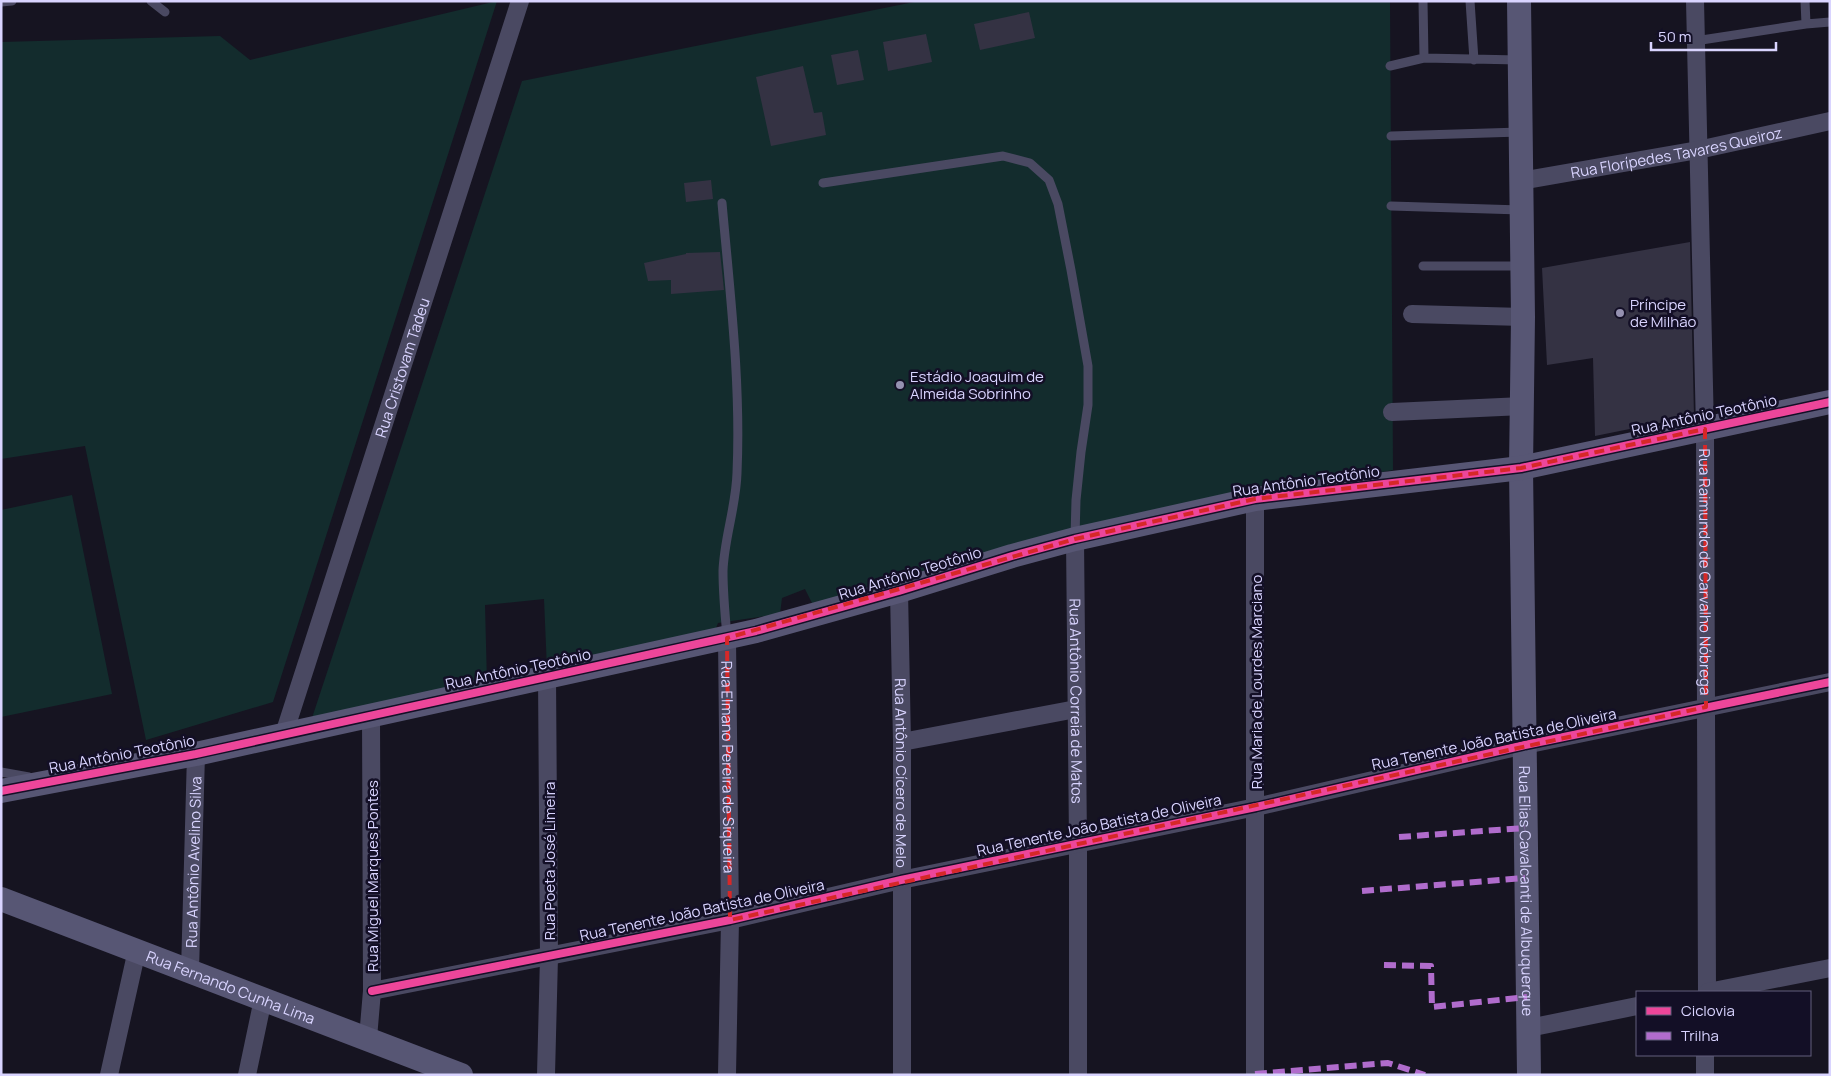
<svg xmlns="http://www.w3.org/2000/svg" width="1831" height="1076" font-family="Manrope,sans-serif">
	<style>
		.green { fill: #132c2d }
		.building { fill: #343243 }
		.lines { fill: none; stroke-linecap: round; stroke-linejoin: round }
		.lane { stroke: #4a4962; stroke-width: 9 }
		.street { stroke: #4a4962; stroke-width: 18 }
		.secondary { stroke: #575674; stroke-width: 24 }
		.quiet { stroke: #b06ccc; stroke-width: 6; stroke-dasharray: 12 6; stroke-linecap: butt }
		.cycleway-casing { stroke: #130f26; stroke-width: 11 }
		.cycleway { stroke: #ed469a; stroke-width: 8 }
		.marked { fill: none; stroke: #d62828; stroke-width: 4; stroke-dasharray: 10 6; stroke-linejoin: round }
		.poi-dot { fill: #9591b1; stroke: #130f26; stroke-width: 2 }
		.labels { text-anchor: middle; dominant-baseline: central; stroke-width: 5; stroke-linejoin: round; paint-order: stroke }
		.street-label { font-size: 15px; fill: #d9d4ff; stroke: #130f26 }
		.poi-label { font-size: 15px; fill: #d9d4ff; stroke: #130f26; text-anchor: start }
	</style>
	<rect width="100%" height="100%" fill="#161421"/>
	<!-- green -->
	<path class="green" d="M497,1L273,702L146,740L85,446L1,459V42L220,36L250,60Z
		M919,1H1390L1393,470L1125,522L816,611L805,589L782,598L780,614L718,623L713,636L547,669L544,599L485,605L487,683L311,721L522,81Z
		M72,495L112,694L1,717V510Z"/>
	<!-- building -->
	<path class="building" d="M1029,12L1035,38L980,50L974,24Z
		M926,34L932,62L888,71L883,42Z
		M858,50L864,80L837,85L831,55Z
		M803,66L814,113L822,112L826,135L771,146L756,77Z
		M711,180L713,199L686,202L684,183Z
		M1690,242L1694,416L1595,436L1593,358L1547,365L1542,268Z
		M720,252L724,290L671,294V280L648,281L644,263L686,254V253Z"/>
	<g class="lines">
		<!-- lane -->
		<path class="lane" d="M151,1L165,12
			M1423,1L1424,58
			M1470,1L1474,60
			M1805,1L1806,24
			M1,2L12,1
			M1695,41L1806,24L1830,22
			M1390,66L1424,58L1519,60
			M1391,136L1520,132
			M823,183L1003,156L1030,163L1049,180L1058,204L1071,270L1088,366V405L1081,452L1076,500L1075,537
			M722,203C730,293 741,384 737,473C736,507 724,539 723,571C723,593 725,615 727,636
			M1391,206L1521,210
			M1423,266H1521
			M1,772L29,777"/>
		<!-- street -->
		<g class="street">
			<path id="s1" d="M1695,1L1705,429L1707,992"/>
			<path id="s2" d="M1521,181L1698,150L1830,121"/>
			<path d="M1412,314L1523,317"/>
			<path d="M1392,412L1523,406"/>
			<path id="s3" d="M1075,539L1078,843V1075"/>
			<path id="s4" d="M899,591L902,742V1075"/>
			<path id="s5" d="M727,638L730,920L727,1075"/>
			<path id="s6" d="M284,734L520,1"/>
			<path d="M902,742L1076,709"/>
			<path id="s7" d="M190,971L196,754"/>
			<path d="M372,991L730,920L901,880L1256,807L1525,745L1830,682"/>
			<path d="M1708,992L1830,968"/>
			<path d="M1529,1028L1637,1006"/>
			<path d="M368,1038L372,991L371,714"/>
			<path d="M109,1075L137,950"/>
			<path d="M247,1075L263,999"/>
			<path d="M546,1075L549,957L547,676"/>
			<path d="M1255,1075V499"/>
			<path d="M1705,1075V1055"/>
		</g>
		<!-- secondary -->
		<g class="secondary">
			<path id="s8" d="M1519,1L1523,317L1521,468L1529,1075"/>
			<path d="M1,791L196,754L756,631L899,591L1012,556L1075,539L1255,499L1521,468L1830,402"/>
			<path id="s9" d="M1,899L461,1075"/>
		</g>
		<!-- quiet -->
		<path class="quiet" d="M1399,837L1525,828
			M1362,891L1525,878
			M1384,965L1431,966L1432,1007L1527,997
			M1255,1074L1388,1063L1425,1075"/>
		<defs>
			<path id="cycleway" d="M1,791L196,754L756,631L899,591L1012,556L1075,539L1255,499L1521,468L1830,402
				M372,991L730,920L901,880L1256,807L1525,745L1830,682"/>
		</defs>
		<!-- cycleway casing -->
		<use href="#cycleway" class="cycleway-casing"/>
		<!-- cycleway -->
		<use href="#cycleway" class="cycleway"/>
	</g>
	<!-- marked area -->
	<path class="marked" d="M1705,429L1706,707L730,920L727,638L1075,539L1255,499L1521,468Z"/>
	<!-- markers -->
	<g class="poi-dot">
		<circle cx="1620" cy="313" r="5"/>
		<circle cx="900" cy="385" r="5"/>
	</g>
	<g class="labels">
		<!-- street labels -->
		<g class="street-label">
			<text stroke="none"><textPath href="#s2" startOffset="158">Rua Florípedes Tavares Queiroz</textPath></text>
			<text stroke="none"><textPath href="#s6" startOffset="385">Rua Cristovam Tadeu</textPath></text>
			<text transform="translate(1704 415) rotate(-12)">Rua Antônio Teotônio</text>
			<text transform="translate(1306 481) rotate(-8)">Rua Antônio Teotônio</text>
			<text stroke="none"><textPath href="#s1" startOffset="571">Rua Raimundo de Carvalho Nóbrega</textPath></text>
			<text transform="translate(910 573) rotate(-17)">Rua Antônio Teotônio</text>
			<text transform="translate(518 669) rotate(-12)">Rua Antônio Teotônio</text>
			<text transform="translate(1256 682) rotate(-90)">Rua Maria de Lourdes Marciano</text>
			<text stroke="none"><textPath href="#s3" startOffset="162">Rua Antônio Correia de Matos</textPath></text>
			<text transform="translate(1494 739) rotate(-12)">Rua Tenente João Batista de Oliveira</text>
			<text transform="translate(122 754) rotate(-11)">Rua Antônio Teotônio</text>
			<text stroke="none"><textPath href="#s5" startOffset="129">Rua Elmano Pereira de Siqueira</textPath></text>
			<text stroke="none"><textPath href="#s4" startOffset="182">Rua Antônio Cícero de Melo</textPath></text>
			<text transform="translate(1099 825) rotate(-12)">Rua Tenente João Batista de Oliveira</text>
			<text transform="translate(549 861) rotate(-90)">Rua Poeta José Limeira</text>
			<text stroke="none"><textPath href="#s7" startOffset="109">Rua Antônio Avelino Silva</textPath></text>
			<text transform="translate(372 876) rotate(-90)">Rua Miguel Marques Pontes</text>
			<text stroke="none"><textPath href="#s8" startOffset="890">Rua Elias Cavalcanti de Albuquerque</textPath></text>
			<text transform="translate(702 910) rotate(-12)">Rua Tenente João Batista de Oliveira</text>
			<text stroke="none"><textPath href="#s9" startOffset="246">Rua Fernando Cunha Lima</textPath></text>
		</g>
		<!-- poi labels -->
		<g class="poi-label">
			<text x="1630" y="304">Príncipe<tspan x="1630" dy="17">de Milhão</tspan></text>
			<text x="910" y="376">Estádio Joaquim de<tspan x="910" dy="17">Almeida Sobrinho</tspan></text>
		</g>
	</g>
	<!-- border -->
	<rect width="1831" height="1076" fill="none" stroke="#d9d4ff" stroke-width="5"/>
	<!-- legend -->
	<rect x="1636" y="991" width="175" height="65" fill="#130f26" stroke="#625e7d"/>
	<rect x="1646" y="1007" width="25" height="8" fill="#ed469a" stroke="#625e7d"/>
	<text x="1681" y="1016" font-size="15" fill="#d9d4ff">Ciclovia</text>
	<rect x="1646" y="1032" width="25" height="8" fill="#b06ccc" stroke="#625e7d"/>
	<text x="1681" y="1041" font-size="15" fill="#d9d4ff">Trilha</text>
	<!-- scale -->
	<path d="M1651 42v8h125v-8" fill="none" stroke="#d9d4ff" stroke-width="2.5"/>
	<text x="1658" y="42" font-size="15" fill="#d9d4ff" stroke="#130f26" stroke-width="4" paint-order="stroke">50 m</text>
</svg>
